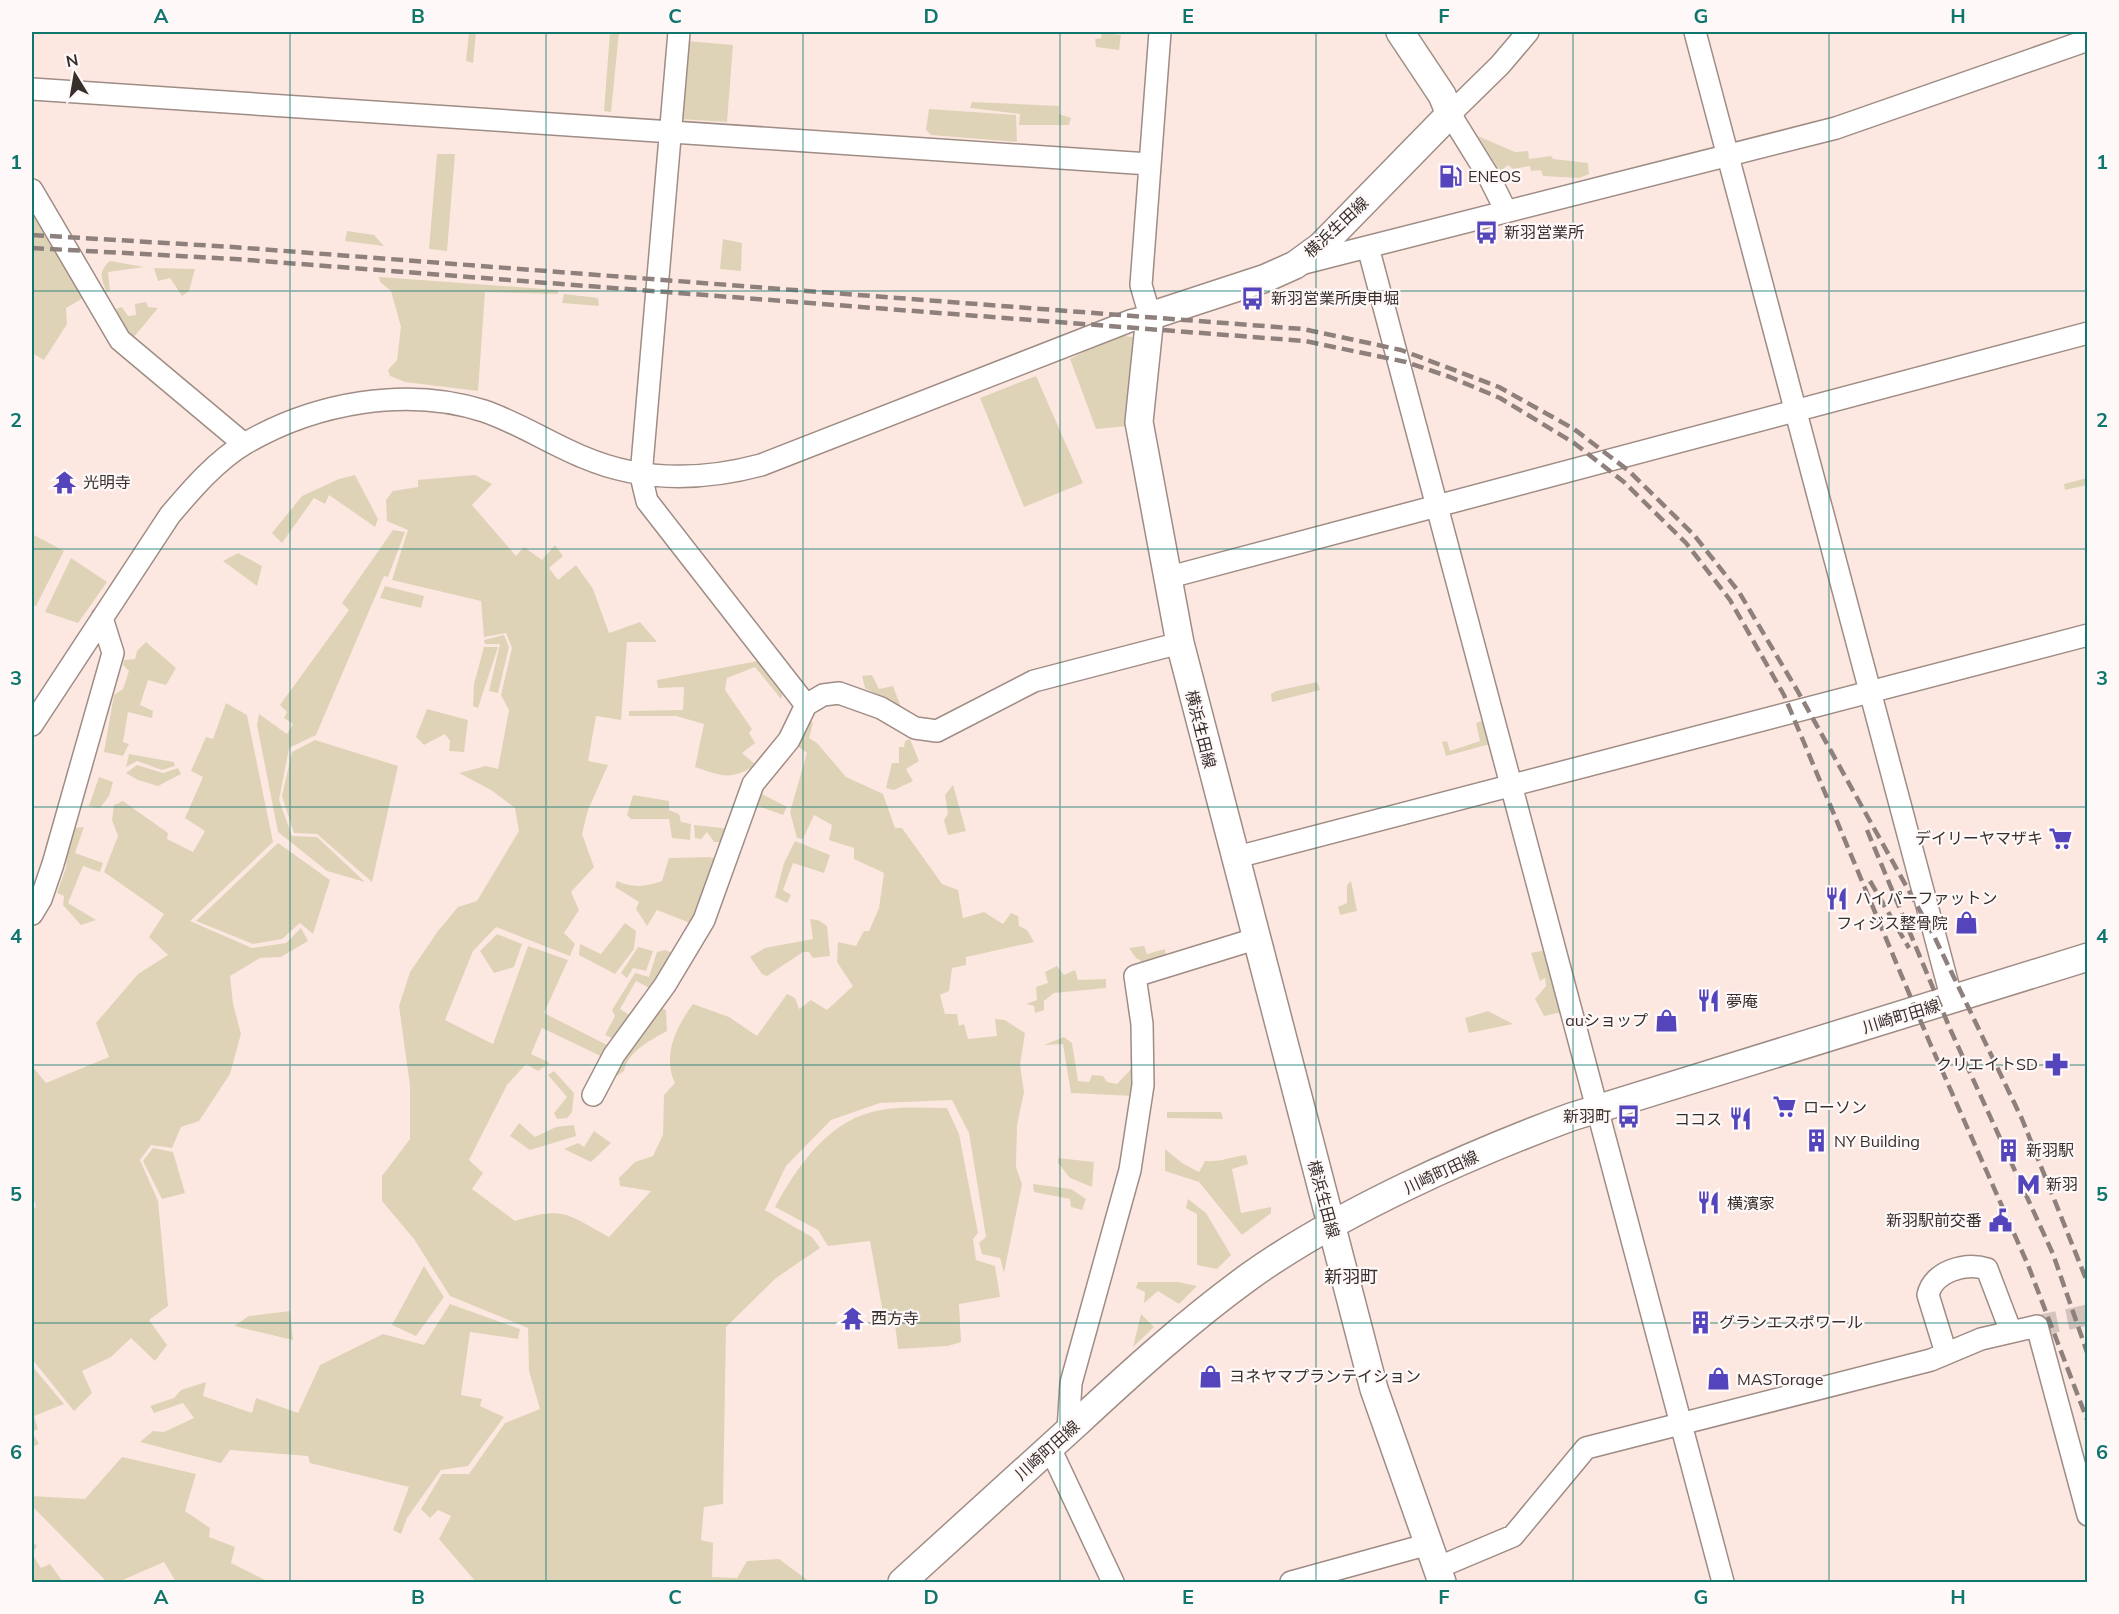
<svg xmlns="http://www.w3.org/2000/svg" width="2119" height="1614" font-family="Mulish,'Noto Sans JP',sans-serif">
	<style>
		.green { fill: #dfd3b7 }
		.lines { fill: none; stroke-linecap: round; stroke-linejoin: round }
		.minor-tunnel { stroke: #d5c3bd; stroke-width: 21; stroke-dasharray: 21 10; stroke-linecap: butt }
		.minor-casing { stroke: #9f8c85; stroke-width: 24 }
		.major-casing { stroke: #9f8c85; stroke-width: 30 }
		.minor { stroke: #fff; stroke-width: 21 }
		.major { stroke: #fff; stroke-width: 27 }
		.rail { stroke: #8e807c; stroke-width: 4.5; stroke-dasharray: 12 6; stroke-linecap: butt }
		.grid { fill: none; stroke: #0f766e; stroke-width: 1.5; stroke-opacity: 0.55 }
		.labels { text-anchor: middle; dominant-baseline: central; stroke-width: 4.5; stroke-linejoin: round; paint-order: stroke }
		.poi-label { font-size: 16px; fill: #372f2c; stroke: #fef9f8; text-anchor: start }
		.street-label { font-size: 16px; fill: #372f2c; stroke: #fef9f8 }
		.neighbourhood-label { font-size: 18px; fill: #372f2c; stroke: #fef9f8 }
		.neatline { fill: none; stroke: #0f766e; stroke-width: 2 }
		.grid-label { font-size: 20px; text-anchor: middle; font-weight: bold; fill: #0f766e }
	</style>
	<rect width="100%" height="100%" fill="#fde8e1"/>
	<!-- green -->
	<path class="green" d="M469,32H476L473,63L466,61Z
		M610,32H619L611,112L604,111Z
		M1102,33L1121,35L1119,50L1096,47L1095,39L1101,38Z
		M687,41L733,45L727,122L680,119Z
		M972,102L1059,106V114L1071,118L1069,125H1019L1020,114L970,108Z
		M929,109L1016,115L1017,142L931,135L926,130Z
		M1478,136L1515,152L1528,151L1529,159L1551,156L1553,159L1588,163L1589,174L1579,178L1543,176L1541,170L1531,171L1530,166L1513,169L1508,165L1500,172Z
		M437,154H455L447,251L429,249Z
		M32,211L63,256L85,297L66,308L67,324L44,360L32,353Z
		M347,231L374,235L384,246L345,241Z
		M723,239L742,243L741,271L720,269Z
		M110,261L144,267L108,272L110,291H106C101,277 98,272 110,261Z
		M154,268L195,269L189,291L182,296L170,278L158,281Z
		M379,277L558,290V294L485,292L478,391L405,382L390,376L388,370L397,360L401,327L391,291L380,282Z
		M564,294L598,298L599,306L562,303Z
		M146,302L148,307L158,308L133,338L121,327L116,309L122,307L128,316L136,315L135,304Z
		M1116,335L1133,337L1135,353L1128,426L1096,429L1070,359Z
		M1036,376L1083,483L1024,507L980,398Z
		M355,475L378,519L375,527L329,495L325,504L314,498L282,543L272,533L302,496L339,479Z
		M475,475L492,484L472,505L516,556L524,547L542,560L555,545L563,556L549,568L558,580L576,565L593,589L609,633L640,622L657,642H627L621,720L596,716L588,761L608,765L588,810L582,834L594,867L571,892L579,910L564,933L575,944L570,956L496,927L473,951L445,1020L493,1044L528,946L568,960L544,1013L611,1047L607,1059L542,1028L531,1054L550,1063L538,1071L526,1064L507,1085L469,1160L483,1173L472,1189L515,1221C565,1206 566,1214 609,1237L651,1191L620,1186L619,1178L635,1162L653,1156L663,1135L664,1095L675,1083C662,1056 676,1027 693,1004L729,1017L757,1036L787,994L795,998L799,1009L811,1000L827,1010L853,986L837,962L838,942L856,946L864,931H869L879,908L884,873L854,859V848L829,840L832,825L814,815L803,839L797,838L790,812L807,753L795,744L805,719L813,723L809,738L817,743L846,777L883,794L895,828H902L942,884L958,890L963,918L984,912L1003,924L1011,913L1018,916L1019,926L1027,930L1034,942L966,957V965L952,968L949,991L940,995L945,1014H957L959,1026L964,1024L968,1039L997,1036L995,1019L1005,1020L1025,1033L1020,1065L1024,1092L1017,1125L1016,1167L1022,1184L1004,1273L1000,1258L982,1254L979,1243L986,1237L969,1133L952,1100L880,1103L831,1120L786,1166L765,1210L812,1237L820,1248L776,1278L726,1327L723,1504L704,1507L701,1540L713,1543L712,1577L737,1578L747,1561L779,1559L810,1582H476L439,1539L451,1516L438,1510L430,1518L421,1509L442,1474H469L505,1423L540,1409L529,1371L528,1328L450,1296L414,1239L382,1201V1176L410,1139V1086L399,1006L410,972L438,931L458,907L477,901L519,831L515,808L491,790L459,773L486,766L498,769L509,710L501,695L512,648L506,633L484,637L481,601L392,580L408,530L387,521L386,500L393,491L418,487V480Z
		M2087,478V485L2065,490L2064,484Z
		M393,530L405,532L388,577L384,576L316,735L289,748L279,800L292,836L317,837L365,882L327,871L278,832L257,725L259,714L287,734L293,724L284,718L287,712L280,705L349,610L342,603Z
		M32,534L64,551L36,606L32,605Z
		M238,553L262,566L257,586L223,561Z
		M71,558L107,582L78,623L45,612Z
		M385,586L424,596L421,608L380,598Z
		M504,635L509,647L498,693L489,691L500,644H485L484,640Z
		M146,642L176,668L166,685L148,680L140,705L153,711L152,718L128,712L123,742L129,744L123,756L104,752L114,695L123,689L129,671L123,665L124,660L135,659L137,651Z
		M484,647H498L478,708L473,706L474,684Z
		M758,661L783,693L781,699L755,667L727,678L725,690L752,729L749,733L755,743L742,753L756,765C730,781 722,776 695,767L704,724L676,716H629V711L683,710L684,687L658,688L657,680Z
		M872,675L879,689L893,686L901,707L865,688L862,676Z
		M1317,682L1320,690L1272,702L1271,694L1276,691Z
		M226,703L247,715L273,842L190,921L252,948L286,943L301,928L308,941L281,957L260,958L230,976L233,1004L241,1034L230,1074L199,1121L181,1127L172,1148L151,1145L140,1160L158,1201L168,1306L149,1320L167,1345L155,1361L131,1338L111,1357L82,1371L92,1393L74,1411L32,1359V1209L36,1207L32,1194V1066L46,1083L109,1057L96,1023L138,974L168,955L149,937L164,914L104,872L118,836L112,820L114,805L123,801L168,833L167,839L193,852L205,831L185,818L203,777L191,771L206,737L213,739Z
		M427,709L468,720L464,752L449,751L450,741L445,734L424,745L416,737Z
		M1487,719L1494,743L1446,756L1442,742L1447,741L1450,751L1480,741L1476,723Z
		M910,739L919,761L906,769L913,781L894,790L886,788L892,763H899V747H904L905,741Z
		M315,740L398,766L372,882L317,834L294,833L282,796L292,752Z
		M129,754L174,762L175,766L162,770L137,761L126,767Z
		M137,765L163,773L178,768L181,774L158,786L138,780L126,773Z
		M99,777L113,782L109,796L100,808L89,806Z
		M953,785L966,831L948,835L944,820L948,814L945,795Z
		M760,793L787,807L783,815L755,805Z
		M633,795L669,801V810L679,814L681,822L691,824L690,840L672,838L669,819H631L627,815Z
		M694,825L731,829L727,842H714L707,832L701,839L695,838Z
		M84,827L75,853L103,863L100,872L83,866L68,903L96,920L81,925L63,905L64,896L57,893L66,868L69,837L74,828Z
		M795,841L830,855L824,873L793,863L783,890L791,895L787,903L775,897L784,863Z
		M278,843L330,880L313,934L300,923L282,939L253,944L196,921Z
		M709,857L719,859L711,883L690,923L657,910L647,926L636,909L639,902L615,887L617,881C633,888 645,887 662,881L669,858Z
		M1351,881L1357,911L1340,915L1338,907L1347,903V885Z
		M810,919L818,920L827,926L830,956L813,958L809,952H803L767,976L762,974L750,957L765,948L813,939Z
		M625,923L636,931L634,949L615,974L579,955L580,944L601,954Z
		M497,934L522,944L514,967L494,973L480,951Z
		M1144,946L1147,954L1165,949L1166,958L1148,965L1136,958L1129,948Z
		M638,947L653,951L646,971L633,968L627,978L621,973Z
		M1550,949L1566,1011L1544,1016L1535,999L1546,986L1545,978L1540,981L1531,953Z
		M665,950L678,955L653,990L636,981L620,1009L633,1017L616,1040L605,1035L615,1016L612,1010L635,973L649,977L657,952Z
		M1057,966L1064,975L1075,970L1078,980L1106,979V988L1054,993L1044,1001V1010L1035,1013L1034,1006L1026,1004L1037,1000L1036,987L1048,983L1045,972Z
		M658,1007L666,1010L667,1031C651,1040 628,1051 624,1071L606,1083Z
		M1488,1011L1513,1024L1469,1033L1465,1018Z
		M1064,1037L1072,1043L1078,1081L1089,1082L1092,1075L1103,1076L1107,1082L1117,1084L1135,1065L1134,1096L1071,1093L1063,1044L1044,1045Z
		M554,1071L574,1093L572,1112L567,1118L557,1119L554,1113L567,1097L548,1075Z
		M947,1108L959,1134L978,1233L973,1239L976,1260L995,1266L1000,1297L959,1304L961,1342L948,1346L898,1349L895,1324H885L870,1241L828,1246L818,1230L775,1207C798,1165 830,1118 881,1110C902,1106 925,1108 947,1108Z
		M1167,1112H1221L1223,1119L1167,1118Z
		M519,1123L535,1137L556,1127L574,1125L576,1136L530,1150L510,1136Z
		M594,1131L611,1143L591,1162L564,1149L578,1143L584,1147Z
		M153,1148L173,1152L185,1193L162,1199L143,1161Z
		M1165,1149L1182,1163L1199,1172L1205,1161C1221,1162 1231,1157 1246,1155L1248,1164L1232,1169L1241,1213L1271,1207V1213L1242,1235L1199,1182L1165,1171Z
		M1058,1158L1094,1162L1092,1187L1070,1178L1058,1163Z
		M1033,1184L1071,1189L1086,1199L1082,1210L1071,1207L1070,1199L1034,1192Z
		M1188,1199L1206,1213L1231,1255L1217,1269L1197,1265V1214L1186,1208Z
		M424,1266L444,1297L416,1336L392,1325Z
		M1138,1282H1178L1197,1286L1179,1304L1158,1291L1144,1303L1145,1292L1136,1288Z
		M450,1304L520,1329L518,1339L470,1332L461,1395L482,1399L480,1406L504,1417L468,1466L441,1470L407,1518L401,1534L393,1530L409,1487L310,1463L308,1456L230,1450L221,1463L140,1442L153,1431L164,1432L194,1418L183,1403L154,1413L150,1406L174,1398L181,1390L206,1382L203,1396L252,1413L256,1398L298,1413L320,1365L383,1334L424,1345Z
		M290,1311L293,1340L234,1326L249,1316Z
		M1141,1314L1154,1327L1133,1347Z
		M32,1366L64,1404L34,1416L38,1429L32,1432L39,1444L32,1447Z
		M122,1457L196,1474L185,1511L210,1528L209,1537L235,1547L231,1563L269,1582H176L164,1562L118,1582H107L32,1506V1496L85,1499Z
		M32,1541L37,1546L32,1554L41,1568L50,1564L63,1582H32Z"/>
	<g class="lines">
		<!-- minor-tunnel -->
		<path class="minor-tunnel" d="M2037,1326L2088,1315"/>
		<defs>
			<path id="minor" d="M679,32L641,476L647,501L806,705
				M1695,32L1952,1000
				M32,89L1149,164
				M32,190L120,340L244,444
				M1506,211L1489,177L1450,114L1500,65L1528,32
				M1368,247L1723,1582
				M1304,263L1836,128L2088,40
				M1166,578L2088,333
				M32,725L170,515C192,489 217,460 246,443C315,403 406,386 484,411C519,423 549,443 583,457C641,482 701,481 761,465L1130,321L1150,316L1141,285L1160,32
				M1237,857L2088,635
				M32,914L41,899L53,864L113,653L102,618
				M593,1095L614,1055L665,985L704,920L753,784L789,740L806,705L823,695L839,693L881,708L915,728L937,731L1034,681L1180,643
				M1946,1353L1928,1295C1933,1271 1966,1262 1987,1269L2011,1332
				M1068,1431L1071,1383L1130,1170L1143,1085L1142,1024L1135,976L1255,939
				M1050,1448L1113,1582
				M1437,1568L1513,1536L1586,1448L1931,1360L1981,1339L2037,1326L2088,1515
				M1291,1582L1429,1544"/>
			<path id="major" d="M1400,32L1442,95L1450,114L1321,246L1295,265L1266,278L1150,316L1139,422L1180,643L1374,1389L1442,1582
				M902,1582C961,1529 1019,1476 1077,1423C1132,1372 1189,1320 1250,1276C1340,1212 1468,1155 1571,1117L2088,957"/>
		</defs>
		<!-- minor casing -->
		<use href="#minor" class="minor-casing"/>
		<!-- major casing -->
		<use href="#major" class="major-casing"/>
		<!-- minor -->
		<use href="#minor" class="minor"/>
		<!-- major -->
		<use href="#major" class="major"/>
		<!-- rail -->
		<path class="rail" d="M32,235L233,247L1303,329L1401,350L1499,387L1574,429L1629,471L1694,535L1739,592L1797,690L1934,936L2022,1119L2088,1284
			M32,248L235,259L1305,341L1406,362L1450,377L1500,398L1574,443L1624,482L1686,543L1730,600L1784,695L1929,1041L2028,1265L2088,1422
			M1867,830L1951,1031L2053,1254L2088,1355
			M1870,881L1909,948"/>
	</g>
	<!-- grid -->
	<path class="grid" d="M290,32V1582M546,32V1582M803,32V1582M1060,32V1582M1316,32V1582M1573,32V1582M1829,32V1582M32,291H2088M32,549H2088M32,807H2088M32,1065H2088M32,1323H2088"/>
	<!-- icons -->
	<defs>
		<symbol id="fuel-bare" viewBox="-9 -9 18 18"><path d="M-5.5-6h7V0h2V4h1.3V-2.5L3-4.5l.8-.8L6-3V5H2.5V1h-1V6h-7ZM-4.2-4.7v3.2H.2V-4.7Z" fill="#5545bc" stroke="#fef9f8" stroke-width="2.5" paint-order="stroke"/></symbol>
		<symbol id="bus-bare" viewBox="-9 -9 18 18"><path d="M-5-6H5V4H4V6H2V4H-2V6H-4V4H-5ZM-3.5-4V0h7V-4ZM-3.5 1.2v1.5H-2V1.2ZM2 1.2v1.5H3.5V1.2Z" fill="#5545bc" stroke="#fef9f8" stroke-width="2.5" paint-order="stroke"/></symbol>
		<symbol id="temple-bare" viewBox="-9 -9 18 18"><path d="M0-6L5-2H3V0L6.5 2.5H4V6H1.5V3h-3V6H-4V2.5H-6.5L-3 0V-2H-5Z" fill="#5545bc" stroke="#fef9f8" stroke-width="2.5" paint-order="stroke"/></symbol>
		<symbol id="supermarket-bare" viewBox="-9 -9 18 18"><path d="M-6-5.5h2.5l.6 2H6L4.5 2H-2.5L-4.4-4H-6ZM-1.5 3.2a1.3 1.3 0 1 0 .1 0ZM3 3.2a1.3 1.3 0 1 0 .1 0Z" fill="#5545bc" stroke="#fef9f8" stroke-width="2.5" paint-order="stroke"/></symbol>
		<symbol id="restaurant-bare" viewBox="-9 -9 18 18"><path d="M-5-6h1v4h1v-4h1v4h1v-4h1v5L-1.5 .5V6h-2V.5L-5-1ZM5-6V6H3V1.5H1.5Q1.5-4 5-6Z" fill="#5545bc" stroke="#fef9f8" stroke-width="2.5" paint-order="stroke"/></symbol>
		<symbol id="shop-bare" viewBox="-9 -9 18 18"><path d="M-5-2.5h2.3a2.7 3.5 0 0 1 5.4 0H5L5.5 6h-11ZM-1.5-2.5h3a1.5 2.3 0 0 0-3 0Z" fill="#5545bc" stroke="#fef9f8" stroke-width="2.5" paint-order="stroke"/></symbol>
		<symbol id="pharmacy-bare" viewBox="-9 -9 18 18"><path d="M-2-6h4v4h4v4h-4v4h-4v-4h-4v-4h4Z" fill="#5545bc" stroke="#fef9f8" stroke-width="2.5" paint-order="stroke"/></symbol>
		<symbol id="building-bare" viewBox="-9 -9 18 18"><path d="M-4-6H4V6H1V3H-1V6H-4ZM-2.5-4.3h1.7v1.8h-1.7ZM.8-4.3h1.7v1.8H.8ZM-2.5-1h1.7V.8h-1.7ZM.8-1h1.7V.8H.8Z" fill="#5545bc" stroke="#fef9f8" stroke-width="2.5" paint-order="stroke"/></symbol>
		<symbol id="metro-bare" viewBox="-9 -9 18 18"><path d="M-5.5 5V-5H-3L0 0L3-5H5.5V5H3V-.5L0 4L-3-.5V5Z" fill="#5545bc" stroke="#fef9f8" stroke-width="2.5" paint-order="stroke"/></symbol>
		<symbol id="civic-bare" viewBox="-9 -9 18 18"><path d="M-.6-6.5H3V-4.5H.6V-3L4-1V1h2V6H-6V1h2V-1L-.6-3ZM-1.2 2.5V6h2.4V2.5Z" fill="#5545bc" stroke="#fef9f8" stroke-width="2.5" paint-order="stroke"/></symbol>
	</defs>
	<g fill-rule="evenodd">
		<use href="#fuel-bare" x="1434" y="160" width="33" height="33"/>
		<use href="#bus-bare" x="1470" y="216" width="33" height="33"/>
		<use href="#bus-bare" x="1236" y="282" width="33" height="33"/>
		<use href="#temple-bare" x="48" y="466" width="33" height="33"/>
		<use href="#supermarket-bare" x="2044" y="822" width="33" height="33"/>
		<use href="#restaurant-bare" x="1820" y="882" width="33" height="33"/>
		<use href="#shop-bare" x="1950" y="906" width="33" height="33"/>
		<use href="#restaurant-bare" x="1692" y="984" width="33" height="33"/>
		<use href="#shop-bare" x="1650" y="1004" width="33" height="33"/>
		<use href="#pharmacy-bare" x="2040" y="1048" width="33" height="33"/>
		<use href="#supermarket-bare" x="1768" y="1090" width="33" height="33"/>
		<use href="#bus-bare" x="1612" y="1100" width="33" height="33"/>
		<use href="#restaurant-bare" x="1724" y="1102" width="33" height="33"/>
		<use href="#building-bare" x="1800" y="1124" width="33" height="33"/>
		<use href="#building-bare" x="1992" y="1134" width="33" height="33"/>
		<use href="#metro-bare" x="2012" y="1168" width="33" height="33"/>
		<use href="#restaurant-bare" x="1692" y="1186" width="33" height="33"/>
		<use href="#civic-bare" x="1984" y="1204" width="33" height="33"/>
		<use href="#temple-bare" x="836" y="1302" width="33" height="33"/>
		<use href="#building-bare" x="1684" y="1306" width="33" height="33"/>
		<use href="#shop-bare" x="1194" y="1360" width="33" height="33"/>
		<use href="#shop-bare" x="1702" y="1362" width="33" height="33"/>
	</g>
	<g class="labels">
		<!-- poi labels -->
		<g class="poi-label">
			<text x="1468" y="176">ENEOS</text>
			<text x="1504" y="232">新羽営業所</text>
			<text x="1271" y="298">新羽営業所庚申堀</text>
			<text x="83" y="482">光明寺</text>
			<text x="2043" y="838" text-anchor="end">デイリーヤマザキ</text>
			<text x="1855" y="898">ハイパーファットン</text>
			<text x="1948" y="923" text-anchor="end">フィジス整骨院</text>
			<text x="1726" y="1001">夢庵</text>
			<text x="1648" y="1020" text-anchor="end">auショップ</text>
			<text x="2038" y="1064" text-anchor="end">クリエイトSD</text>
			<text x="1803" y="1107">ローソン</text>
			<text x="1611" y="1116" text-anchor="end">新羽町</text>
			<text x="1722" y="1119" text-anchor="end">ココス</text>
			<text x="1834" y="1141">NY Building</text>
			<text x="2026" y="1150">新羽駅</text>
			<text x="2046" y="1184">新羽</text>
			<text x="1727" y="1203">横濱家</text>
			<text x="1982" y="1220" text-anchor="end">新羽駅前交番</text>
			<text x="871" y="1318">西方寺</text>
			<text x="1719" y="1322">グランエスポワール</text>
			<text x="1229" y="1376">ヨネヤマプランテイション</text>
			<text x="1737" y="1379">MASTorage</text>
		</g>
		<!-- street labels -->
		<g class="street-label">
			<text transform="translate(1336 227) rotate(-43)">横浜生田線</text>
			<text transform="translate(1201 729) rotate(76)">横浜生田線</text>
			<text transform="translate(1901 1016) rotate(-17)">川崎町田線</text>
			<text transform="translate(1441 1172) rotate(-25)">川崎町田線</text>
			<text transform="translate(1324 1199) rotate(75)">横浜生田線</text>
			<text transform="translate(1047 1450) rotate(-42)">川崎町田線</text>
		</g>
		<!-- neighbourhood labels -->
		<g class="neighbourhood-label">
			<text x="1351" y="1276">新羽町</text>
		</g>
	</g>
	<!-- border -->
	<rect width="2119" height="1614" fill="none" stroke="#fef9f8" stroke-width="66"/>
	<!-- north arrow -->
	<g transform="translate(75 75) rotate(349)" stroke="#fef9f8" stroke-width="4.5" paint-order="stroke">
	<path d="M0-4.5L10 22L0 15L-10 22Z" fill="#372f2c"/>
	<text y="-9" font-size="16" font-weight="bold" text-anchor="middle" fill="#372f2c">N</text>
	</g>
	<rect x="33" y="33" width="2053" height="1548" class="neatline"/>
	<g class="grid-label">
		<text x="161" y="23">A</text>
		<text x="418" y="23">B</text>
		<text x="675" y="23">C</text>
		<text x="931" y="23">D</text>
		<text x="1188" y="23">E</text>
		<text x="1444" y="23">F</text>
		<text x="1701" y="23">G</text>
		<text x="1958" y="23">H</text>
		<text x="16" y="169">1</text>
		<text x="2102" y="169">1</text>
		<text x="16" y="427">2</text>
		<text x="2102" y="427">2</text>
		<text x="16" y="685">3</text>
		<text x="2102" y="685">3</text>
		<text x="16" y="943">4</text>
		<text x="2102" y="943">4</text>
		<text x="16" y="1201">5</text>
		<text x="2102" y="1201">5</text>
		<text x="16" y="1459">6</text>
		<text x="2102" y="1459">6</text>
		<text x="161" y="1604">A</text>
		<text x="418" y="1604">B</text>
		<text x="675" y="1604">C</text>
		<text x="931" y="1604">D</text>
		<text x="1188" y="1604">E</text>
		<text x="1444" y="1604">F</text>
		<text x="1701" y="1604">G</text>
		<text x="1958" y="1604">H</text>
	</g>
</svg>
